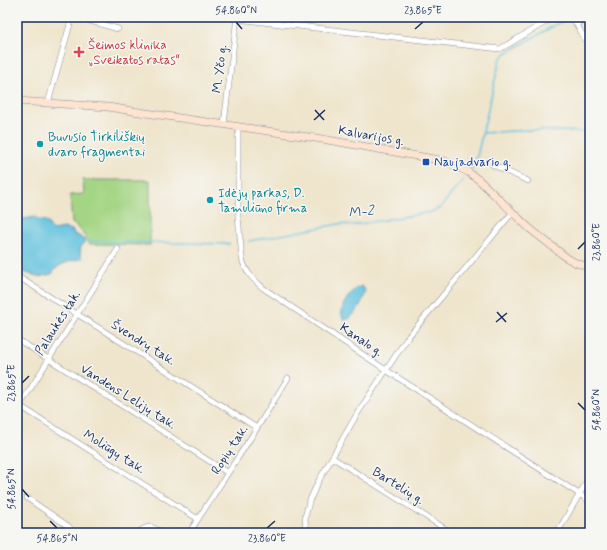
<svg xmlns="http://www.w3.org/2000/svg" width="607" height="550" font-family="Mynerve,sans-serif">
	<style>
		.green { fill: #a4d584; stroke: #608271 }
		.water { fill: #60c1de; stroke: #3e789e }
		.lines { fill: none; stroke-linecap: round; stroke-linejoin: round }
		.stream { stroke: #60c1de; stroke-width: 1.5 }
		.minor-casing { stroke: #858a95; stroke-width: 6 }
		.secondary-casing { stroke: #858a95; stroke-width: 8 }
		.minor { stroke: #fff; stroke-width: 5 }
		.secondary { stroke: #fde4d0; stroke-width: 7 }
		.ticks { fill: none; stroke: #1b2f5e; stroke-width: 1.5 }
		.health-dot { fill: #e0444e; stroke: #f6f6f2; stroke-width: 1.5 }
		.culture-dot { fill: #0f9aa8; stroke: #f6f6f2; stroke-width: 1.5 }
		.transit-dot { fill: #1a4fb4; stroke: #f6f6f2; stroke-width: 1.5 }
		.labels { text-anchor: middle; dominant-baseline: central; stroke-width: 3; stroke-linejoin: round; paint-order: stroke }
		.health-label { font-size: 13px; fill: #be3a42; stroke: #f6f6f2; text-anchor: start }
		.street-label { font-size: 13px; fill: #1b2f5e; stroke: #f6f6f2 }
		.culture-label { font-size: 13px; fill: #0d838f; stroke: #f6f6f2; text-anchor: start }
		.transit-label { font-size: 13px; fill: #164399; stroke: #f6f6f2; text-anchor: start }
		.water-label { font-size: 14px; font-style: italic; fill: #305b84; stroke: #f6f6f2 }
		.neatline { fill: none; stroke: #1b2f5e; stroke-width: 1.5 }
		.ticks-label { font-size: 10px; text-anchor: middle; fill: #1b2f5e }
	</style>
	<rect width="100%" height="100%" fill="#f6f6f2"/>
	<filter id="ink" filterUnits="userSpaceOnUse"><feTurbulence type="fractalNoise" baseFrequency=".025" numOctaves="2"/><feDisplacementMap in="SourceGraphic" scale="8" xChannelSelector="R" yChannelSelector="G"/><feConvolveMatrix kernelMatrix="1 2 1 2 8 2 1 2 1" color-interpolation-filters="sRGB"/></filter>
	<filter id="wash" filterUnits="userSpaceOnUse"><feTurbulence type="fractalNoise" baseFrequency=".012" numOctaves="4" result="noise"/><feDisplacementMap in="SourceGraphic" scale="16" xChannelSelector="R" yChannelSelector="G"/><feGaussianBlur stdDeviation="0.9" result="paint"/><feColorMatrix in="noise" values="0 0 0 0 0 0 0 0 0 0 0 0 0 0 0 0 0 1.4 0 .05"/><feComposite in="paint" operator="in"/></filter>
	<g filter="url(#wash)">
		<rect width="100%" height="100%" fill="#efe5cc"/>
		<!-- green -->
		<path class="green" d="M83,180H150V245L89,244C84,236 81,228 72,223L70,195L84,194Z"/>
		<!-- water -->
		<path class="water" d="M35,217L39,220L46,221L53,230L63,228L72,230L74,234L79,236L85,241C81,247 78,250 82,258C73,261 57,263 52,274L39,277L17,270V220Z
			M362,286L366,291C363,301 354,320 344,320C336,310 351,289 362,286Z"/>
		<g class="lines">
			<!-- stream -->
			<path class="stream" d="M483,133L528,130L590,132
				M471,169L475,165L500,59L506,53L564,20
				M85,241L229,244
				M249,241L339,224L354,225L431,212L440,208L463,180"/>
		</g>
	</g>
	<g filter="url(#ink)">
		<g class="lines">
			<defs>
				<path id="minor" d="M77,17L118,29
					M572,17L590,47
					M237,19L500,49L554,17
					M576,23L590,19
					M48,103L72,17
					M224,124L237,17
					M238,126V217L242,258C245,272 253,279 263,288L386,370L590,501
					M493,165L528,181
					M17,276L257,428
					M17,339L228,473
					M17,404L198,519
					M17,410L118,249
					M333,458L452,533
					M27,498L68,526L74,533
					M138,533C148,524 152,526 162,533
					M189,533L257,428L288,378
					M306,533L305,517L309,502L318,482L357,414L408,337L512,213
					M557,533L590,476"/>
				<path id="secondary" d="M17,101L108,107L139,112L322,139L445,161L468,172L479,180L529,228L567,258L576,263L590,267"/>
			</defs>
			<!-- minor casing -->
			<use href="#minor" class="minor-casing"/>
			<!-- secondary casing -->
			<use href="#secondary" class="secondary-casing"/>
			<!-- minor -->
			<use href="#minor" class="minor"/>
			<!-- secondary -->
			<use href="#secondary" class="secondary"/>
		</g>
	</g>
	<!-- ticks -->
	<path class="ticks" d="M236,22L242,29M415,29L423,22M315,110L324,120M314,120L325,110M578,249L585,242M497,312L506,322M496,322L507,313M22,383L29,376M578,403L585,410M22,489L29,497M50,521L57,528M267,528L275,521"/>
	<!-- markers -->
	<path class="health-dot" d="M77 46h4v4h4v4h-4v4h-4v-4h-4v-4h4z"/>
	<g class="culture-dot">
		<circle cx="40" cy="144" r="4"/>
		<circle cx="210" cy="200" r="4"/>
	</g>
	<rect class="transit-dot" x="422" y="158" width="8" height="8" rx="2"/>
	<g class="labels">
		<!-- health labels -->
		<g class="health-label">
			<text x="88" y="45">Šeimos klinika<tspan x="88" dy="15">„Sveikatos ratas“</tspan></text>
		</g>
		<!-- street labels -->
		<g class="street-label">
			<text transform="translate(220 69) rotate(-83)">M. Yčo g.</text>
			<text transform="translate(371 136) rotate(10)">Kalvarijos g.</text>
			<text transform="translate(58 323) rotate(-58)">Palaukės tak.</text>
			<text transform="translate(361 340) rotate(34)">Kanalo g.</text>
			<text transform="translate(143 343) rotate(32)">Švendrų tak.</text>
			<text transform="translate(128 397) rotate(32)">Vandens Lelijų tak.</text>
			<text transform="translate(230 450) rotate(-57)">Ropių tak.</text>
			<text transform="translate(114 452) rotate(32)">Moliūgų tak.</text>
			<text transform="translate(398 486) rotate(32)">Bartelių g.</text>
		</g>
		<!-- culture labels -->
		<g class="culture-label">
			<text x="48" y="137">Buvusio Tirkiliškių<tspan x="48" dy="15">dvaro fragmentai</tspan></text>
			<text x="218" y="193">Idėjų parkas, D.<tspan x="218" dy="15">Tamuliūno firma</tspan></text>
		</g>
		<!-- transit labels -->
		<g class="transit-label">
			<text x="434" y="162">Naujadvario g.</text>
		</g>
		<!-- water labels -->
		<g class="water-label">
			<text transform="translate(361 212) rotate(-6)">M-2</text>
		</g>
	</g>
	<!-- margin -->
	<rect width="607" height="550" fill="none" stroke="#f6f6f2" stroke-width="44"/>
	<rect x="22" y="22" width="563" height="506" class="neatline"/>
	<g class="ticks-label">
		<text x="236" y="14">54.860°N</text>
		<text x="423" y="14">23.865°E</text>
		<text transform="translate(596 242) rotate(-90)" y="4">23.860°E</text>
		<text transform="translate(11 383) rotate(-90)" y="4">23.865°E</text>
		<text transform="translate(596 410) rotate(-90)" y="4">54.860°N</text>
		<text transform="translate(11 489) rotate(-90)" y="4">54.865°N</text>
		<text x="57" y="542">54.865°N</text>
		<text x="267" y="542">23.860°E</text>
	</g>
</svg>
